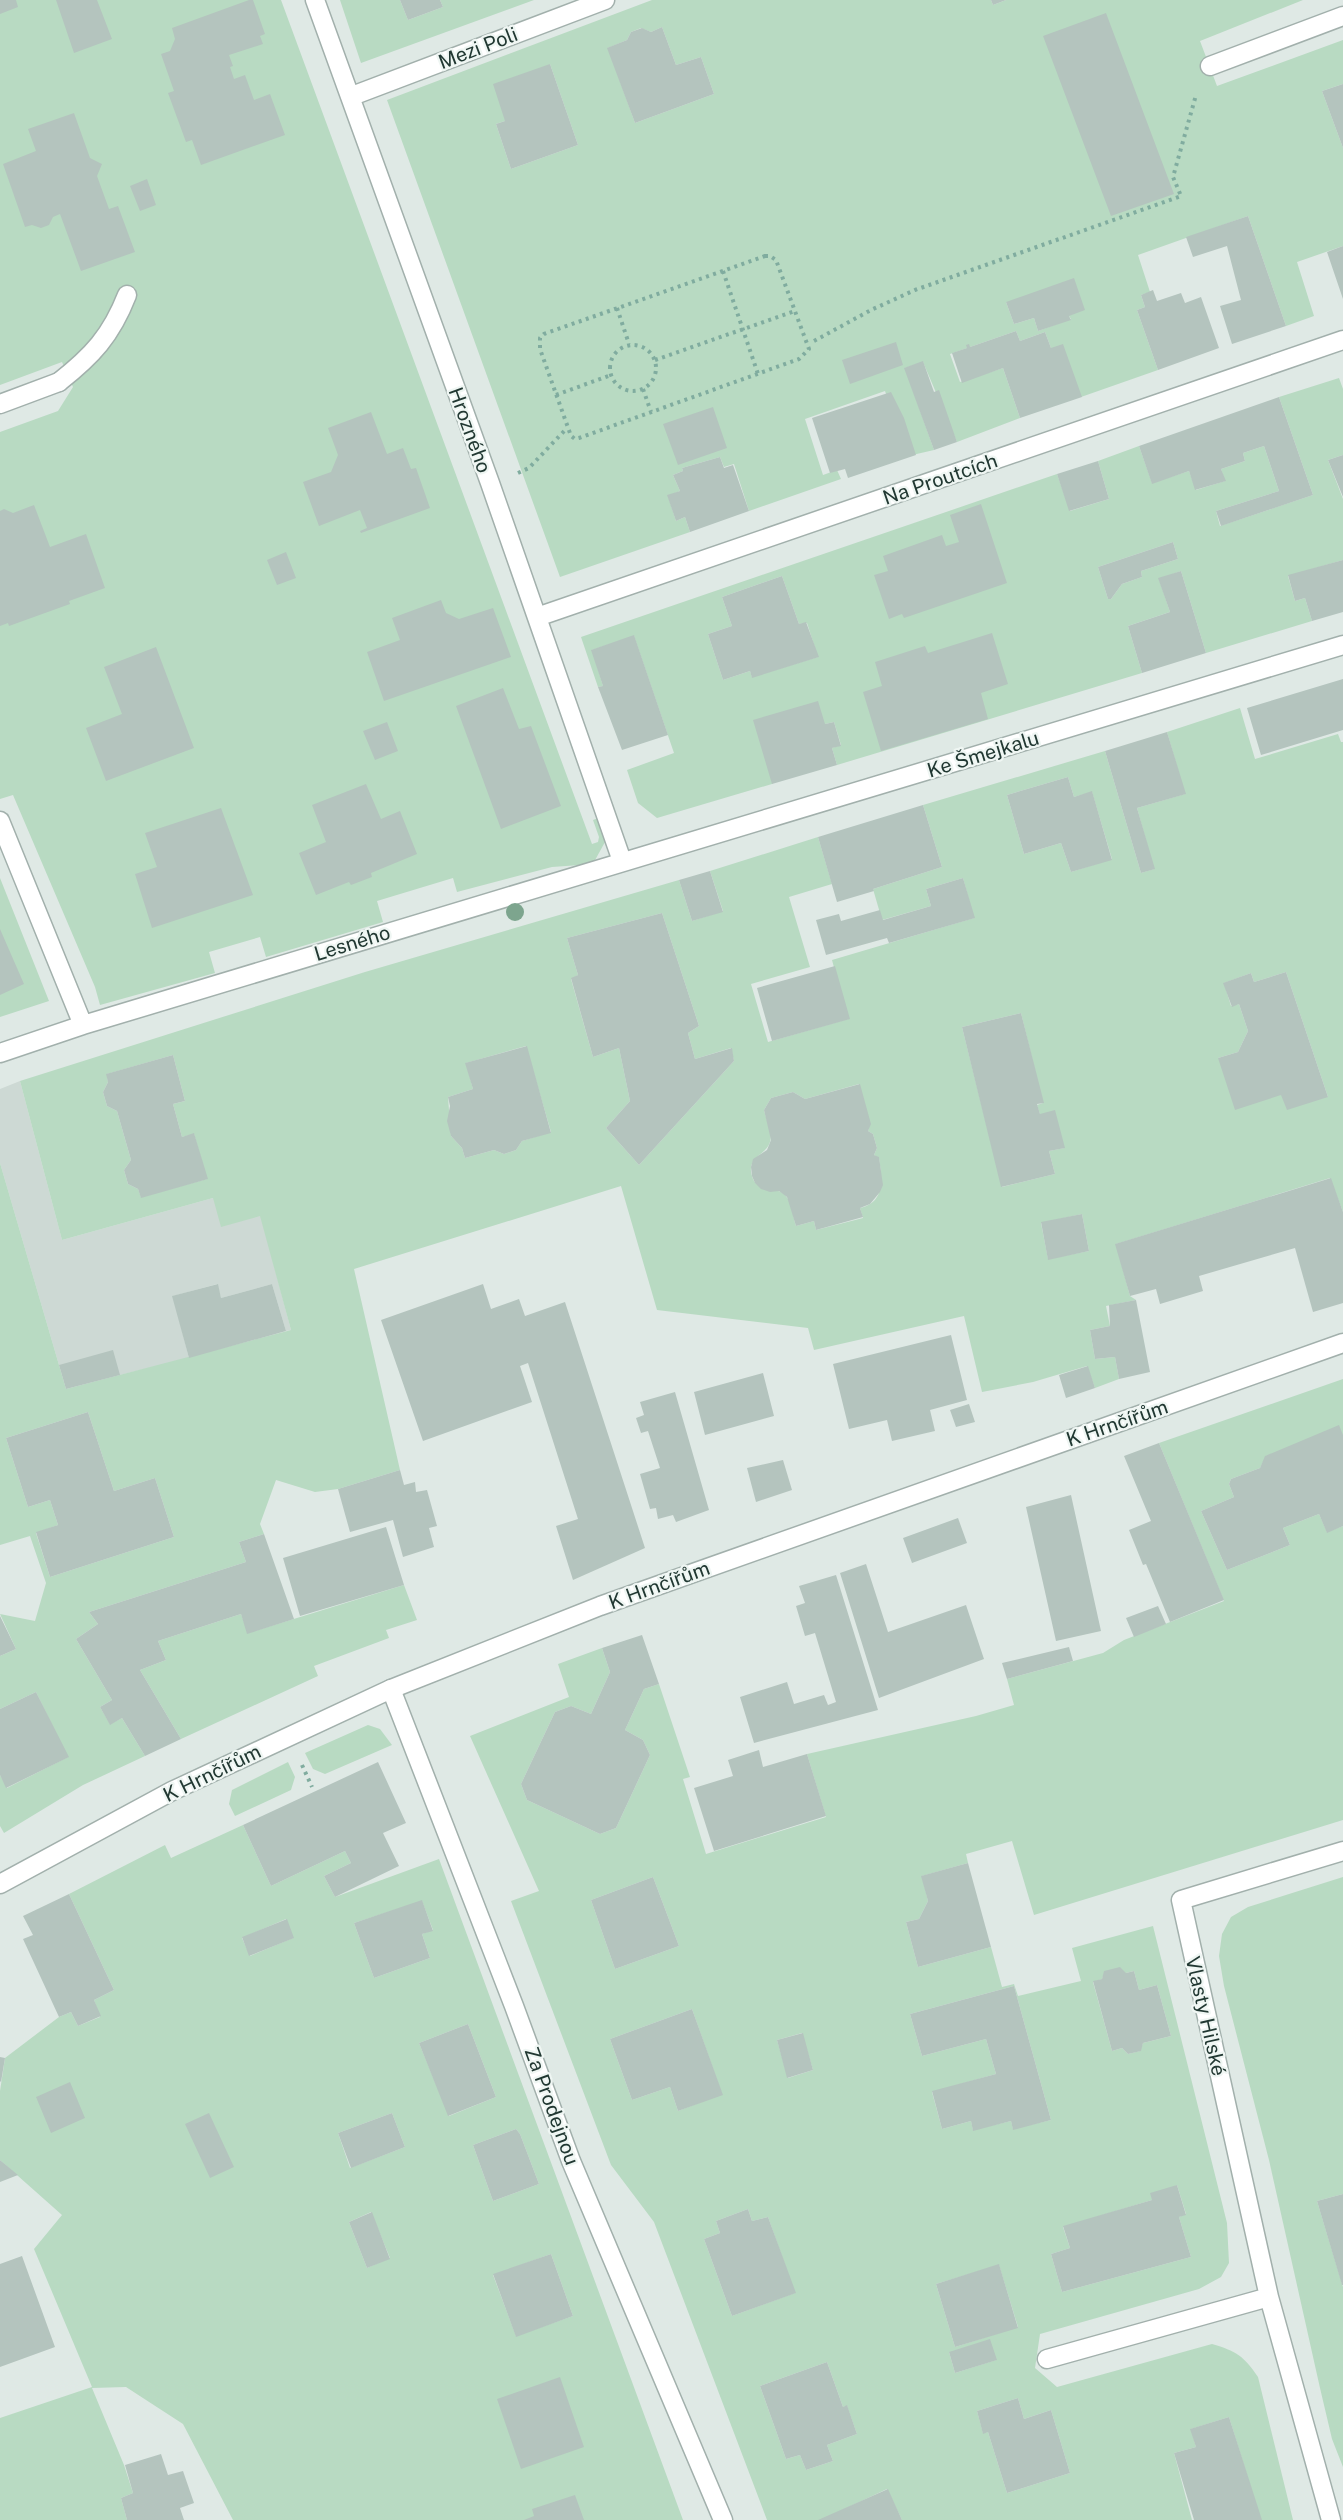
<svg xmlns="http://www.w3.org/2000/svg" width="1343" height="2520" font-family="'Public Sans',sans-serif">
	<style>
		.built { fill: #cdd9d4 }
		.green { fill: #b8dac2; fill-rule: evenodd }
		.building { fill: #b4c4be }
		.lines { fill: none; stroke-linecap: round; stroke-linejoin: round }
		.service-casing { stroke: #a2b0ac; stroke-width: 21 }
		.minor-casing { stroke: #a2b0ac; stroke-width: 21 }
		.tertiary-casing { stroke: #a2b0ac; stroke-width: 21 }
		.path { stroke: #80ac9f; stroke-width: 4; stroke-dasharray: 3 4.5; stroke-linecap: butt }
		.service { stroke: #fff; stroke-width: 18 }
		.minor { stroke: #fff; stroke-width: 18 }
		.tertiary { stroke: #fff; stroke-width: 18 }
		.tree { fill: #7da58e }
		.labels { text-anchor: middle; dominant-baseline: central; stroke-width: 4.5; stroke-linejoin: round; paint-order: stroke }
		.street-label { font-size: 20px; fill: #213832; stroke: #eff6f3 }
	</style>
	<rect width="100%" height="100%" fill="#dfe9e5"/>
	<!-- built -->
	<path class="built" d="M20,1081L62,1240L213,1198L261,1216L291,1330L286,1331L272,1284L221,1298L217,1284L173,1296L189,1358L120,1375L59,1365L0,1163V1089Z"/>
	<!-- green -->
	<path class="green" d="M0,0H281L592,844L598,842L599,837L593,820L601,817L605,842L594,862L580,865L552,867L457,892L453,878L377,901L383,922L266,957L260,937L209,952L215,973L100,1005L95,987L13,795L0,799V432L58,411L73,387L62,362L0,385Z
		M340,0H400L408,20L443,7L440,0H534L361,63Z
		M652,0H991L993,5L1006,0H1303L1200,41L1217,86L1343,40V84L1322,91L1343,148V246L1297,262L1314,316L1286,326L1248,216L1138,255L1150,292L1141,295L1145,307L1137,310L1158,370L1081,397L1051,348L1045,332L1020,341L1016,331L950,354L960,382L1003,368L1020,418L957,442L923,362L905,368L934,450L908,456L885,391L805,419L823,475L837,470L841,479L749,511L734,464L724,467L720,457L682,468L683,471L673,475L680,491L668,496L676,521L685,517L690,532L560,577L387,100ZM662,27L676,65L701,57L714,94L635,123L608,48L627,40L631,32L641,28L651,32ZM550,64L578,145L511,169L496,124L505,121ZM1006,302L1069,316L1071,319L1038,331L1034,318L1014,324Z
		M1339,378L1343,389V455L1328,460L1343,499V560L1288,576L1295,601L1305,598L1312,621L1206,653L1181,571L1159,579L1170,612L1128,626L1142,673L837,765L832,748L841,745L834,722L825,724L772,784L657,818L638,803L627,770L674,753L634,636L592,650L603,686L598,687L581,637L1057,474L1070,511L1109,499L1098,461L1139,446L1152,483L1189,471L1196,490L1225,481L1221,469L1245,461L1243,453L1264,446L1279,491L1216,511L1220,526L1313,495L1279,397ZM1173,542L1178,559L1141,571L1142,577L1122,584L1111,599H1108L1098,567ZM782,576L799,624L807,623L818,657L752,677L750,671L723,680L708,634L732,626L722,597Z
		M1240,708L1255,759L1338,734L1341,742H1343V1212L1330,1178L1116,1244L1130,1296L1136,1300L1106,1306L1110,1326L1090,1330L1095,1359L1115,1357L1119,1379L1095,1388L1087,1366L1033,1382L982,1392L964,1316L814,1350L808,1328L657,1310L621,1186L354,1269L400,1470L338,1489L315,1492L276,1480L260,1524L264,1534L239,1542L246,1562L89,1612L98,1624L76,1639L112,1700L100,1707L110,1724L122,1718L145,1756L83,1785L4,1833L0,1826V1775L7,1788L68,1757L36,1692L0,1709V1656L16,1649L0,1614L35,1621L46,1583L30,1536L0,1545V1163L66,1389L291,1330L260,1216L221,1227L213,1198L62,1240L20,1081L365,972L679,880L692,921L723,911L710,871L818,837L832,884L789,897L810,967L751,984L768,1042L848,1019L832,960L974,918L963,878L926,889L931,906L882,920L873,889L942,867L923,805L1105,751L1141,873L1154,869L1137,808L1185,794L1167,732ZM1068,777L1074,797L1092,792L1112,859L1071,872L1061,843L1024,854L1007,795ZM662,913L699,1026L688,1033L695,1059L731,1048L734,1061L639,1165L606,1128L630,1101L619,1048L593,1057L571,979L578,975L567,938ZM1286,972L1328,1097L1281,1095L1218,1058L1238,1052L1248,1031L1239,1004L1231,1006L1224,983L1251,973L1254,982ZM1021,1013L1043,1103L1037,1105L1040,1114L1064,1148L1049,1151L1055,1174L1002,1187L962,1027ZM526,1046L551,1132L522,1141L516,1150L504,1154L494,1150L465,1158L462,1148L451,1136L448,1097L473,1089L466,1063ZM173,1055L185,1101L173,1104L182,1137L194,1134L207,1179L141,1197L138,1189L128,1184L124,1170L131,1160L117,1111L107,1106L103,1092L108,1082L107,1074ZM859,1084L870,1124L868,1131L873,1134L877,1148L874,1155L879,1158C882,1178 886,1202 860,1208L863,1218L816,1230L814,1221L796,1226C793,1218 792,1202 785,1195C775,1185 757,1194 752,1176C746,1156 766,1156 770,1142C773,1134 766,1119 764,1110L771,1098L793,1092L805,1099ZM1082,1214L1089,1251L1048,1259L1041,1223ZM88,1412L114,1491L155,1478L174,1537L50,1577L36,1533L58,1525L50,1500L28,1507L6,1438Z
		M0,878L49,1001L0,1017Z
		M1343,1379V1435L1266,1456L1260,1468L1231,1479L1229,1484L1234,1497L1201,1511L1227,1570L1290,1545L1283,1528L1319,1514L1327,1532L1343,1526V1820L1034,1915L1012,1841L966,1854L968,1863L922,1876L928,1901L919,1919L906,1922L918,1967L991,1947L1002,1987L1014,1984L1018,1996L1081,1981L1072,1948L1153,1926L1227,2223L1229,2263L1221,2277L1199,2289L1040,2334L1035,2368L1057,2387L1212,2344C1236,2351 1244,2356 1258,2377L1293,2520H1261L1229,2417L1191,2429L1196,2447L1174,2453L1192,2520H902L887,2489L821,2520H767L654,2222L611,2165L511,1901L539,1891L470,1736L569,1697L558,1664L602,1648L610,1672L591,1714L571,1706L555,1712L521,1784L527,1800L600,1834L616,1828L650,1755L643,1740L625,1730L644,1689L659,1684L690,1777L683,1779L706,1854L826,1817L807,1754L976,1716L1014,1705L1007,1679L1103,1653L1124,1640L1224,1601L1159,1443ZM653,1877L679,1946L615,1969L591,1900ZM1105,1971L1126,1973L1134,1971L1139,1990L1157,1985L1171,2036L1143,2043L1140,2051L1128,2054L1122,2048L1112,2051L1093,1982L1102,1979ZM1014,1986L1051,2120L1013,2129L1011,2121L973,2130L971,2121L942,2129L932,2092L996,2074L986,2039L922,2056L910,2014ZM692,2009L722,2094L678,2111L670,2087L632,2100L610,2039ZM802,2033L813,2070L788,2078L777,2040ZM1177,2185L1186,2214L1179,2217L1191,2257L1062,2292L1051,2254L1070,2248L1063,2227L1152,2200ZM748,2209L752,2221L768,2217L795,2293L732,2316L704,2239L720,2233L716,2221ZM999,2265L1018,2327L955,2347L936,2284ZM949,2352L996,2360L955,2373ZM827,2362L843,2407L847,2406L857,2434L827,2445L833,2461L806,2470L800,2455L786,2459L760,2386ZM1018,2398L1024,2419L1051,2410L1070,2473L1007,2493L988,2432L983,2433L977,2411Z
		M404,1585L417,1620L386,1630L389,1638L314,1666L318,1676L181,1739L140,1670L166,1660L158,1641L241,1614L248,1633Z
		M368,1725L380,1729L392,1745L325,1774L313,1769L305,1753Z
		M288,1762L295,1777L291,1790L235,1816L229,1804L232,1790Z
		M243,1825L271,1886L345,1851L351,1863L324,1876L335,1897L439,1859L683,2520H233L183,2424L126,2387L92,2388L124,2465L133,2493L121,2498L127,2520H0V2418L92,2387L34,2249L62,2215L0,2160V2091L5,2058L59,2017L71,2012L78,2026L100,2017L94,2000L114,1990L69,1894L165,1845L171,1858ZM422,1901L433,1930L422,1934L430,1958L374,1978L354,1923ZM286,1919L293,1938L250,1956L242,1938ZM468,2024L496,2097L449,2116L419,2043ZM392,2113L405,2147L350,2168L338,2133ZM516,2129L520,2134L539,2184L493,2201L473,2145ZM371,2212L390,2258L367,2268L349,2222ZM551,2254L573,2316L516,2336L493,2275Z
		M1343,1877V2194L1317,2201L1343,2287V2467L1332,2439L1320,2388L1269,2160L1224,1986L1219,1956L1222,1934L1231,1917L1248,1907Z"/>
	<!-- building -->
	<path class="building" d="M0,0H16L18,7L0,14Z
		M56,0H97L112,39L74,53Z
		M249,0H253L265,34L260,36L263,44L229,55L233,66L230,67L234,79L245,75L254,100L270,94L285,135L201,165L192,140L186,142L168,93L174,91L161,54L170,51L175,39L172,28Z
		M400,0H440L443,7L408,20Z
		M991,0H1006L993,5Z
		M1106,13L1174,194L1111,216L1043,36Z
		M662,27L676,65L701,57L714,94L635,123L607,48L627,40L631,32L642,28L651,32Z
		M550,64L578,145L511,169L496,124L505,121L493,84Z
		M1343,84V148L1322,91Z
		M74,113L90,158L102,164L97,176L109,209L118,206L135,252L81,271L60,214L53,217L49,225L41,228L32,225L25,227L3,164L36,151L28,129Z
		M147,179L156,205L140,211L130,186Z
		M1248,216L1286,326L1232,344L1220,306L1241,300L1227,246L1193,257L1186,237Z
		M1343,246V299L1327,252Z
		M1074,278L1085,310L1069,316L1071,320L1038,331L1034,318L1014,324L1006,302Z
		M1153,290L1157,301L1181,293L1185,303L1201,297L1219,348L1158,370L1137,310L1145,307L1141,295Z
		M1016,331L1020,341L1045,332L1051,348L1063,344L1082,397L1020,418L1003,368L962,383L952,353L967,348L966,345L969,344L970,347Z
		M896,342L903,365L850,384L842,360Z
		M923,361L934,392L939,390L957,442L934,450L904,368Z
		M891,392L904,418L916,455L848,478L845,469L830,473L812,418Z
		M1279,397L1313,495L1221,526L1216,511L1279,491L1264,446L1243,453L1245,461L1221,469L1226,481L1195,490L1189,471L1152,484L1139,446Z
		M713,407L727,448L678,465L663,424Z
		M371,412L387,454L403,448L411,469L416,468L430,508L361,533L360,531L367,528L360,510L319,526L303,482L331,472L338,455L328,428Z
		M1343,455V497L1328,460Z
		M720,457L724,468L733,465L749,511L690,532L685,517L676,521L667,495L680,491L673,475L683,471L682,468Z
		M1098,461L1109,499L1069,511L1057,474Z
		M981,504L1007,583L904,618L902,614L889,619L874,575L888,571L883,556L942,535L946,546L959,542L950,515Z
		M34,505L50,547L86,534L105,588L69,601L70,604L9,626L8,623L0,626V511L4,509L13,513Z
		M1173,542L1178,559L1141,571L1142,577L1122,584L1111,599H1108L1098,567Z
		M286,552L296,578L277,585L267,560Z
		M1343,560V612L1312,621L1305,598L1295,601L1288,575Z
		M1181,571L1206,653L1142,673L1128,626L1170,612L1158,578Z
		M782,576L799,624L806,622L819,657L752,678L750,671L723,680L708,634L732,626L722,597Z
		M441,600L446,613L459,619L493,608L511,657L384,701L367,652L400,640L392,618Z
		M992,633L1008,684L981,693L988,719L881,751L863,692L882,686L875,662L925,646L928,653Z
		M634,635L668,735L622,750L598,687L603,686L591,650Z
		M156,647L194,748L106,781L86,728L122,714L104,667Z
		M1343,679V730L1261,755L1247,708Z
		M503,688L519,729L531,726L561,806L501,829L456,706Z
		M818,701L825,724L834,722L841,746L832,748L837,765L772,784L753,720Z
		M387,722L398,751L375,760L363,731Z
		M1167,732L1186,794L1137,808L1155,869L1141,873L1105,751Z
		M1068,777L1074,797L1092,791L1112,860L1071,872L1061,843L1024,854L1007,795Z
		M366,784L381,819L400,811L417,854L371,873L372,877L351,885L349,882L316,895L299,853L326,842L312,805Z
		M923,805L942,867L873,889L874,891L837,902L818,837Z
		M221,808L253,895L152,928L135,874L157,867L145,833Z
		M710,871L723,912L692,921L679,880Z
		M963,878L975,918L889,943L887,938L826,955L816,920L839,914L841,921L880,910L883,920L931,906L926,889Z
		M662,913L699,1026L688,1033L695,1059L732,1048L734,1061L639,1165L606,1128L630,1101L619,1048L593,1057L571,978L578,975L567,938Z
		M0,929L24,984L0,995Z
		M835,966L850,1019L772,1041L757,988Z
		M1286,972L1328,1097L1287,1110L1281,1095L1235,1110L1218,1058L1238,1052L1248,1031L1239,1004L1232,1007L1223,983L1251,973L1254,982Z
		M1021,1013L1044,1103L1037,1104L1040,1114L1055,1110L1065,1148L1049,1151L1055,1174L1001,1187L962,1027Z
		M527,1046L551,1133L522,1141L516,1150L504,1154L494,1150L465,1158L462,1148L451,1136L447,1121L450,1106L448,1097L473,1089L465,1063Z
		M173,1055L185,1101L173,1104L182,1137L194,1133L208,1179L141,1198L138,1189L128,1184L124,1170L131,1160L117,1111L107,1106L103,1092L108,1082L106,1074Z
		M860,1084L871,1124L868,1131L873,1134L877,1148L874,1155L879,1157L883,1185L880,1192L870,1204L860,1208L863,1217L816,1230L814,1221L796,1226L787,1197L779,1191L770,1192L761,1189L755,1183L752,1176L751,1167L753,1159L767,1150L771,1140L764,1110L771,1098L793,1092L805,1099Z
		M1331,1178L1343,1212V1303L1313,1312L1295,1248L1199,1276L1203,1291L1160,1304L1156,1289L1130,1296L1115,1244Z
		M1082,1214L1089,1251L1048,1260L1041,1222Z
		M218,1284L221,1298L272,1284L286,1331L189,1358L172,1296Z
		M483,1284L491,1309L519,1299L525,1316L565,1302L645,1548L573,1580L556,1526L578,1519L528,1363L520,1366L532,1402L423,1441L381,1320Z
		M1136,1300L1150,1372L1119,1379L1115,1357L1095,1359L1090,1330L1110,1326L1109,1305Z
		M951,1335L967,1400L930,1410L935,1431L892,1441L887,1420L849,1429L833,1364Z
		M113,1350L120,1375L66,1389L59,1365Z
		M1088,1366L1095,1388L1066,1398L1059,1375Z
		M763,1373L774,1416L705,1435L694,1392Z
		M675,1392L709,1510L676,1522L673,1515L658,1519L656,1508L650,1509L640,1474L660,1468L648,1431L641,1433L636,1418L644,1415L640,1402Z
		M969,1404L975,1422L956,1427L950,1410Z
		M88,1412L114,1491L155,1478L174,1537L50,1577L36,1532L58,1525L50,1500L28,1507L6,1438Z
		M1339,1425L1343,1435V1526L1327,1533L1319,1514L1283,1528L1290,1545L1227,1570L1201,1511L1234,1497L1229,1484L1231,1479L1260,1468L1265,1456Z
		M1159,1443L1224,1600L1170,1622L1146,1564L1143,1565L1129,1530L1151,1521L1124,1456Z
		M783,1460L792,1490L756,1502L747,1468Z
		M400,1470L404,1485L415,1482L416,1492L427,1490L437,1526L429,1528L434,1547L403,1557L393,1520L350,1532L338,1489Z
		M1071,1495L1101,1631L1056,1641L1026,1507Z
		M958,1518L967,1543L912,1563L903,1538Z
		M386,1527L404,1585L300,1616L283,1558Z
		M264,1534L294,1619L247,1634L241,1614L158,1641L166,1660L140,1670L181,1739L145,1756L122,1718L110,1725L100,1707L112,1700L76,1639L98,1624L89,1612L246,1562L239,1542Z
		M866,1564L888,1632L966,1605L984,1659L879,1698L840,1573Z
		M836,1575L878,1710L754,1743L740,1697L787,1682L794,1704L824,1695L828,1705L836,1702L815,1633L805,1636L796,1606L805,1603L799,1586Z
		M1158,1606L1166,1624L1134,1637L1126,1618Z
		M0,1616L16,1649L0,1656Z
		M642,1635L659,1684L644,1689L625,1730L643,1740L650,1755L616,1828L600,1834L527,1800L521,1784L555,1712L571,1706L591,1714L610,1672L602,1648Z
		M1069,1647L1073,1661L1007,1679L1002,1663Z
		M36,1692L69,1757L6,1788L0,1775V1709Z
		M759,1750L763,1767L807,1754L826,1816L714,1851L694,1788L733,1776L728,1760Z
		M378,1762L406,1823L383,1833L399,1866L335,1897L324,1876L351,1863L345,1851L271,1886L243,1825Z
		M968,1863L991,1947L918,1967L906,1922L919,1919L928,1901L921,1876Z
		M653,1877L679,1946L615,1969L591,1900Z
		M69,1894L114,1990L94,2000L101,2016L78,2026L71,2012L59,2017L23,1939L33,1935L23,1916Z
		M422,1900L433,1931L422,1934L430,1958L374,1978L354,1923Z
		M287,1919L294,1938L249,1956L242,1937Z
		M1120,1967L1126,1973L1134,1971L1139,1990L1157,1985L1171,2036L1143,2043L1141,2051L1128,2054L1122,2048L1112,2051L1093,1981L1102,1979L1104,1971Z
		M1014,1986L1051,2120L1013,2130L1011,2121L973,2131L971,2121L942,2129L932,2091L996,2074L986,2039L922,2056L910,2014Z
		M692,2009L723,2095L678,2111L670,2087L632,2100L610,2039Z
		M468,2024L496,2097L448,2116L419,2043Z
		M803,2033L813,2070L787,2078L777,2040Z
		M0,2057L5,2058L1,2082L0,2081Z
		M70,2082L85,2118L51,2133L36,2097Z
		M209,2113L234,2167L210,2178L185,2124Z
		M392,2113L405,2147L351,2168L338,2133Z
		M516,2129L520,2134L539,2184L493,2201L473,2145Z
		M0,2160L18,2175L0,2182Z
		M1177,2185L1186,2215L1179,2217L1191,2257L1062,2292L1051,2254L1070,2248L1063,2226L1152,2200L1150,2193Z
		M1343,2194V2285H1342L1317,2201Z
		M748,2209L752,2221L768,2217L796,2293L732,2316L704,2239L720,2233L716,2221Z
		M372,2212L390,2259L367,2268L349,2222Z
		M551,2254L573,2316L516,2337L493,2274Z
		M22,2256L55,2347L0,2367V2264Z
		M999,2264L1018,2328L955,2347L936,2284Z
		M990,2339L997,2360L955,2373L949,2352Z
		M827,2362L843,2407L847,2405L857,2434L827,2445L833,2461L806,2470L800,2455L786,2459L760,2386Z
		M560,2377L584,2447L521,2469L497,2399Z
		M1018,2398L1024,2419L1051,2410L1070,2473L1007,2493L988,2432L983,2434L977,2411Z
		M1229,2417L1262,2520H1194L1174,2453L1196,2447L1190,2429Z
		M161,2454L168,2475L183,2471L194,2503L180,2508L184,2520H127L121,2498L133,2493L125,2465Z
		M888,2489L902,2520H818Z
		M575,2495L584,2520H524L534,2516L532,2509Z"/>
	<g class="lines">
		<defs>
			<path id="service" d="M59,382C92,356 111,336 127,295"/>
			<path id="minor" d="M315,0L490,483L622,861
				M1210,66L1343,16
				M352,96L605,0
				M0,404L59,382
				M537,617L1343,340
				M0,821L83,1025
				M0,1053L83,1025L1343,645
				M391,1689L514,2006L571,2161L723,2520
				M1047,2359L1269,2297
				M1331,2520L1269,2297L1181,1900L1343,1851"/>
			<path id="tertiary" d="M0,1884L172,1791L391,1689L600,1606L1343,1343"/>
		</defs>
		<!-- service casing -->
		<use href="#service" class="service-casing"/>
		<!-- minor casing -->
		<use href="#minor" class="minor-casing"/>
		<!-- tertiary casing -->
		<use href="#tertiary" class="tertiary-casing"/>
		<!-- path -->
		<path class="path" d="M765,256H770L776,260L809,349L799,359L579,438L575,439L571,436L540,349V338L544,334Z
			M723,271L758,374
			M617,308L629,344
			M814,341L871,310L915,290L1181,196L1173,177L1196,95
			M610 368a23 23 0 1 1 46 0a23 23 0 1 1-46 0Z
			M655,360L795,311
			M643,389L651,412
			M556,395L611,375
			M518,473L529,468L567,428
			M302,1765L312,1787"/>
		<!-- service -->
		<use href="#service" class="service"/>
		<!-- minor -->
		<use href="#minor" class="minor"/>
		<!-- tertiary -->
		<use href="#tertiary" class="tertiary"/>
	</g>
	<!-- trees -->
	<circle class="tree" cx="515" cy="912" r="9"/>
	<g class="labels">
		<!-- street labels -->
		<g class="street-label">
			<text transform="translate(478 48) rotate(-21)">Mezi Poli</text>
			<text transform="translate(470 430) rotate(70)">Hrozného</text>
			<text transform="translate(940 479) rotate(-19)">Na Proutcích</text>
			<text transform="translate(983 754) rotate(-17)">Ke Šmejkalu</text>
			<text transform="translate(352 943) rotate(-17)">Lesného</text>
			<text transform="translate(1117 1423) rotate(-19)">K Hrnčířům</text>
			<text transform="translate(659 1585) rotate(-20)">K Hrnčířům</text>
			<text transform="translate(212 1773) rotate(-26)">K Hrnčířům</text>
			<text transform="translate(1206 2016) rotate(77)">Vlasty Hilské</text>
			<text transform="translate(552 2106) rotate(70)">Za Prodejnou</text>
		</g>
	</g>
</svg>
